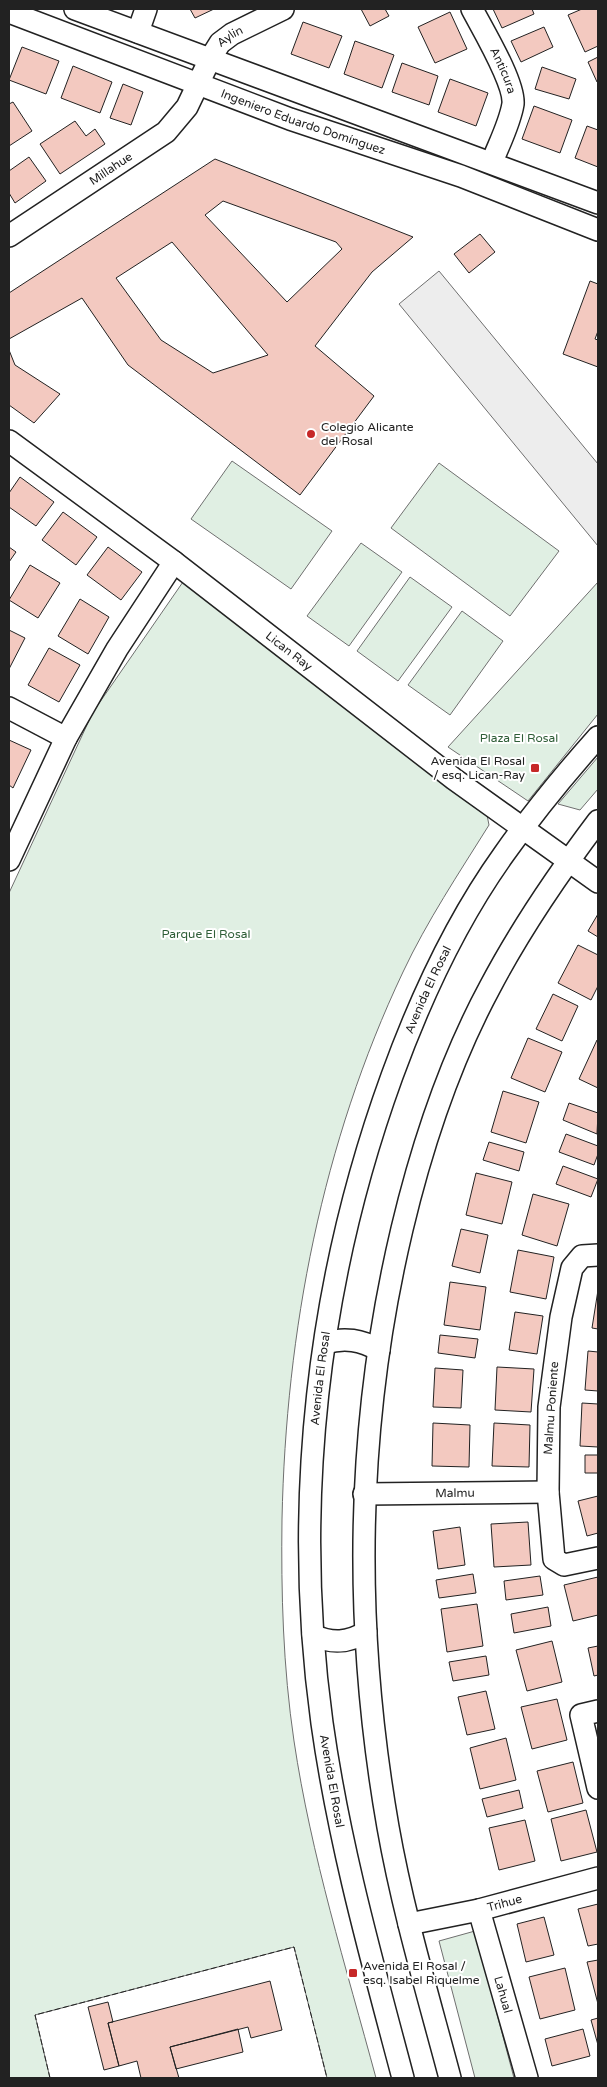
<svg xmlns="http://www.w3.org/2000/svg" width="607" height="2087" font-family="'Varela Round',sans-serif">
	<style>
		.green { fill: #e0efe3; stroke: #6f6f6f }
		.parking { fill: #ededed; stroke: #6f6f6f }
		.building { fill: #f3c9c0; stroke: #222; fill-rule: evenodd }
		.lines { fill: none; stroke-linecap: round; stroke-linejoin: round }
		.street-casing { stroke: #222; stroke-width: 24 }
		.street { stroke: #fff; stroke-width: 21 }
		.fence { stroke: #222; stroke-width: 1; stroke-dasharray: 6 2.5; stroke-linecap: butt }
		.poi-dot { fill: #c62828; stroke: #fff; stroke-width: 2 }
		.labels { text-anchor: middle; dominant-baseline: central; stroke-width: 4; stroke-linejoin: round; paint-order: stroke }
		.street-label { font-size: 12px; fill: #222; stroke: #fff }
		.poi-label { font-size: 12px; fill: #222; stroke: #fff; text-anchor: start }
		.park-label { font-size: 12px; fill: #2f5e38; stroke: #fff }
	</style>
	<rect width="100%" height="100%" fill="#fff"/>
	<!-- green -->
	<path class="green" d="M232,461L332,531L291,589L191,519Z
		M439,463L559,551L510,616L391,528Z
		M361,543L402,572L349,646L307,616Z
		M410,577L452,607L398,681L357,651Z
		M185,579L487,815L489,825C459,873 427,921 403,972C322,1143 286,1331 282,1519C281,1593 283,1667 294,1741C311,1855 346,1967 376,2078H327L294,1947L35,2015L50,2078H9V893L93,712Z
		M598,582V714L528,801L448,747Z
		M462,611L503,641L450,715L408,685Z
		M598,757V789L580,810L558,804Z
		M475,1931L514,2078H475L439,1941Z"/>
	<!-- parking -->
	<path class="parking" d="M439,271L598,464V546L399,304Z"/>
	<!-- building -->
	<path class="building" d="M190,9H214L195,18Z
		M361,9H385L389,16L370,26Z
		M493,9H532L534,14L502,28Z
		M582,9H598V46L585,52L568,15Z
		M450,12L467,49L435,63L418,27Z
		M303,22L342,36L329,68L291,54Z
		M544,27L553,47L521,62L511,41Z
		M355,41L394,55L382,88L344,74Z
		M22,47L59,61L46,94L9,80Z
		M598,57V82H597L588,62Z
		M402,63L438,76L429,105L392,92Z
		M73,66L112,82L100,113L61,98Z
		M542,67L576,79L569,99L535,89Z
		M450,79L488,93L476,126L438,112Z
		M123,84L143,92L131,125L110,118Z
		M13,102L32,131L9,146V104Z
		M534,106L572,120L560,153L522,139Z
		M75,121L86,136L95,129L105,144L60,174L40,144Z
		M587,126L598,130V167L575,158Z
		M29,157L46,181L15,203L9,193V171Z
		M215,159L413,237L372,272L315,346L374,396L300,495L128,365L82,298L9,339V293ZM223,201L336,242L342,249L287,302L205,215ZM172,242L268,355L213,373L161,340L116,278Z
		M480,234L495,252L469,273L454,254Z
		M590,281L598,284V331L595,339L598,340V367L563,354Z
		M9,350L15,365L60,394L34,423L9,405Z
		M20,477L54,502L36,526L9,507V493Z
		M63,512L97,537L76,565L42,540Z
		M9,547L16,552L9,562Z
		M108,547L142,572L121,600L87,575Z
		M30,565L60,583L38,618L9,600Z
		M80,599L109,617L88,654L58,636Z
		M9,630L25,638L9,669Z
		M49,648L80,665L59,702L28,685Z
		M9,740L31,750L13,788L9,785Z
		M598,914V937L588,931Z
		M578,945L598,955V986L591,1000L558,983Z
		M553,994L578,1006L562,1041L536,1029Z
		M528,1038L562,1052L545,1092L511,1078Z
		M597,1040L598,1041V1088L579,1079Z
		M503,1091L539,1102L526,1143L491,1132Z
		M569,1103L598,1113L597,1134L563,1120Z
		M566,1134L598,1146V1154L594,1165L559,1152Z
		M489,1142L524,1152L519,1171L483,1160Z
		M563,1166L598,1179L591,1197L556,1184Z
		M476,1173L512,1182L502,1224L466,1215Z
		M533,1194L569,1204L557,1246L522,1235Z
		M461,1229L488,1235L480,1273L452,1266Z
		M518,1250L554,1257L546,1299L510,1292Z
		M450,1282L486,1287L480,1330L444,1325Z
		M598,1290V1329L592,1328Z
		M515,1312L543,1316L537,1354L509,1350Z
		M440,1335L478,1339L475,1358L438,1353Z
		M588,1351L598,1352V1391L585,1390Z
		M497,1367L534,1369L531,1412L495,1410Z
		M435,1368L463,1370L461,1408L433,1407Z
		M582,1403L598,1404V1447L580,1446Z
		M433,1423L470,1425L469,1467L432,1466Z
		M494,1423L530,1425L529,1467L492,1466Z
		M585,1455H598V1473H585Z
		M598,1496V1533L587,1536L578,1501Z
		M528,1522L531,1565L494,1567L491,1524Z
		M460,1527L465,1565L438,1569L433,1531Z
		M473,1574L476,1593L439,1598L436,1580Z
		M540,1576L543,1595L506,1600L504,1581Z
		M598,1577V1615L573,1621L564,1585Z
		M477,1604L483,1646L447,1652L441,1609Z
		M548,1607L551,1626L514,1633L511,1614Z
		M552,1641L562,1682L527,1691L516,1650Z
		M598,1646V1675L594,1676L588,1648Z
		M486,1656L489,1675L453,1681L449,1662Z
		M486,1691L495,1729L467,1735L458,1697Z
		M557,1699L567,1740L532,1749L521,1707Z
		M506,1738L516,1780L480,1789L470,1748Z
		M573,1762L583,1803L548,1812L537,1771Z
		M519,1790L523,1808L487,1817L482,1799Z
		M586,1810L597,1852L561,1861L551,1819Z
		M525,1820L535,1861L499,1870L489,1828Z
		M598,1904V1944L588,1946L578,1909Z
		M544,1917L554,1955L526,1962L517,1924Z
		M598,1960V2004L587,1962Z
		M565,1968L575,2010L540,2019L529,1977Z
		M270,1981L282,2030L251,2038L248,2027L170,2047L179,2078H141L137,2061L119,2066L108,2023Z
		M108,2002L113,2022L108,2023L119,2066L104,2070L88,2007Z
		M598,2018V2045L591,2020Z
		M238,2029L243,2052L176,2069L170,2047Z
		M583,2029L590,2056L552,2066L545,2039Z"/>
	<g class="lines">
		<defs>
			<g id="street">
				<path d="M75,9L598,203"/>
				<path id="s1" d="M472,9C483,30 515,83 513,104C510,123 499,144 492,162"/>
				<path id="s2" d="M9,12L290,119L461,176L598,230"/>
				<path d="M138,32L146,9"/>
				<path id="s3" d="M9,236L166,132L187,107L210,59L220,43L232,34L283,9"/>
				<path id="s4" d="M9,441L174,562L454,779L598,882"/>
				<path d="M9,708L66,738"/>
				<path d="M9,860L66,738L117,649L174,562"/>
				<path d="M598,1255L582,1256L572,1268L561,1317L549,1407L548,1492L554,1559L564,1565L598,1558"/>
				<path d="M325,1343C345,1337 361,1340 379,1350"/>
				<path id="s5" d="M364,1494L548,1492"/>
				<path d="M313,1635C332,1644 348,1643 366,1632"/>
				<path d="M598,1711L581,1715L598,1788"/>
				<path id="s6" d="M479,1910L527,2078"/>
				<path id="s7" d="M409,1924L479,1910L598,1878"/>
				<path id="s8" d="M403,2078C372,1961 339,1844 322,1723C292,1506 317,1282 392,1076C420,999 456,921 504,854C533,813 565,774 598,737"/>
				<path d="M450,2078C428,1995 403,1912 388,1827C353,1627 355,1427 402,1229C422,1145 449,1063 490,987C521,928 558,874 598,821"/>
			</g>
		</defs>
		<!-- street casing -->
		<use href="#street" class="street-casing"/>
		<!-- street -->
		<use href="#street" class="street"/>
		<!-- fence -->
		<path class="fence" d="M50,2078L35,2015L294,1947L327,2078"/>
	</g>
	<!-- markers -->
	<g class="poi-dot">
		<circle cx="311" cy="434" r="5"/>
		<rect x="530" y="763" width="10" height="10" rx="2.5"/>
		<rect x="348" y="1968" width="10" height="10" rx="2.5"/>
	</g>
	<g class="labels">
		<!-- street labels -->
		<g class="street-label">
			<text stroke="none"><textPath href="#s3" startOffset="305">Aylin</textPath></text>
			<text stroke="none"><textPath href="#s1" startOffset="69">Anticura</textPath></text>
			<text stroke="none"><textPath href="#s2" startOffset="314">Ingeniero Eduardo Domínguez</textPath></text>
			<text stroke="none"><textPath href="#s3" startOffset="122">Millahue</textPath></text>
			<text stroke="none"><textPath href="#s4" startOffset="350">Lican Ray</textPath></text>
			<text stroke="none"><textPath href="#s8" startOffset="1115">Avenida El Rosal</textPath></text>
			<text stroke="none"><textPath href="#s8" startOffset="710">Avenida El Rosal</textPath></text>
			<text transform="translate(551 1408) rotate(-86)">Malmu Poniente</text>
			<text stroke="none"><textPath href="#s5" startOffset="91">Malmu</textPath></text>
			<text transform="translate(332 1781) rotate(80)">Avenida El Rosal</text>
			<text stroke="none"><textPath href="#s7" startOffset="98">Trihue</textPath></text>
			<text stroke="none"><textPath href="#s6" startOffset="88">Lahual</textPath></text>
		</g>
		<!-- poi labels -->
		<g class="poi-label">
			<text x="321" y="427">Colegio Alicante<tspan x="321" dy="14">del Rosal</tspan></text>
			<text x="525" y="761" text-anchor="end">Avenida El Rosal<tspan x="525" dy="14">/ esq. Lican-Ray</tspan></text>
			<text x="363" y="1966">Avenida El Rosal /<tspan x="363" dy="14">esq. Isabel Riquelme</tspan></text>
		</g>
		<!-- park labels -->
		<g class="park-label">
			<text x="519" y="738">Plaza El Rosal</text>
			<text x="206" y="934">Parque El Rosal</text>
		</g>
	</g>
	<!-- border -->
	<rect width="607" height="2087" fill="none" stroke="#222222" stroke-width="20"/>
</svg>
